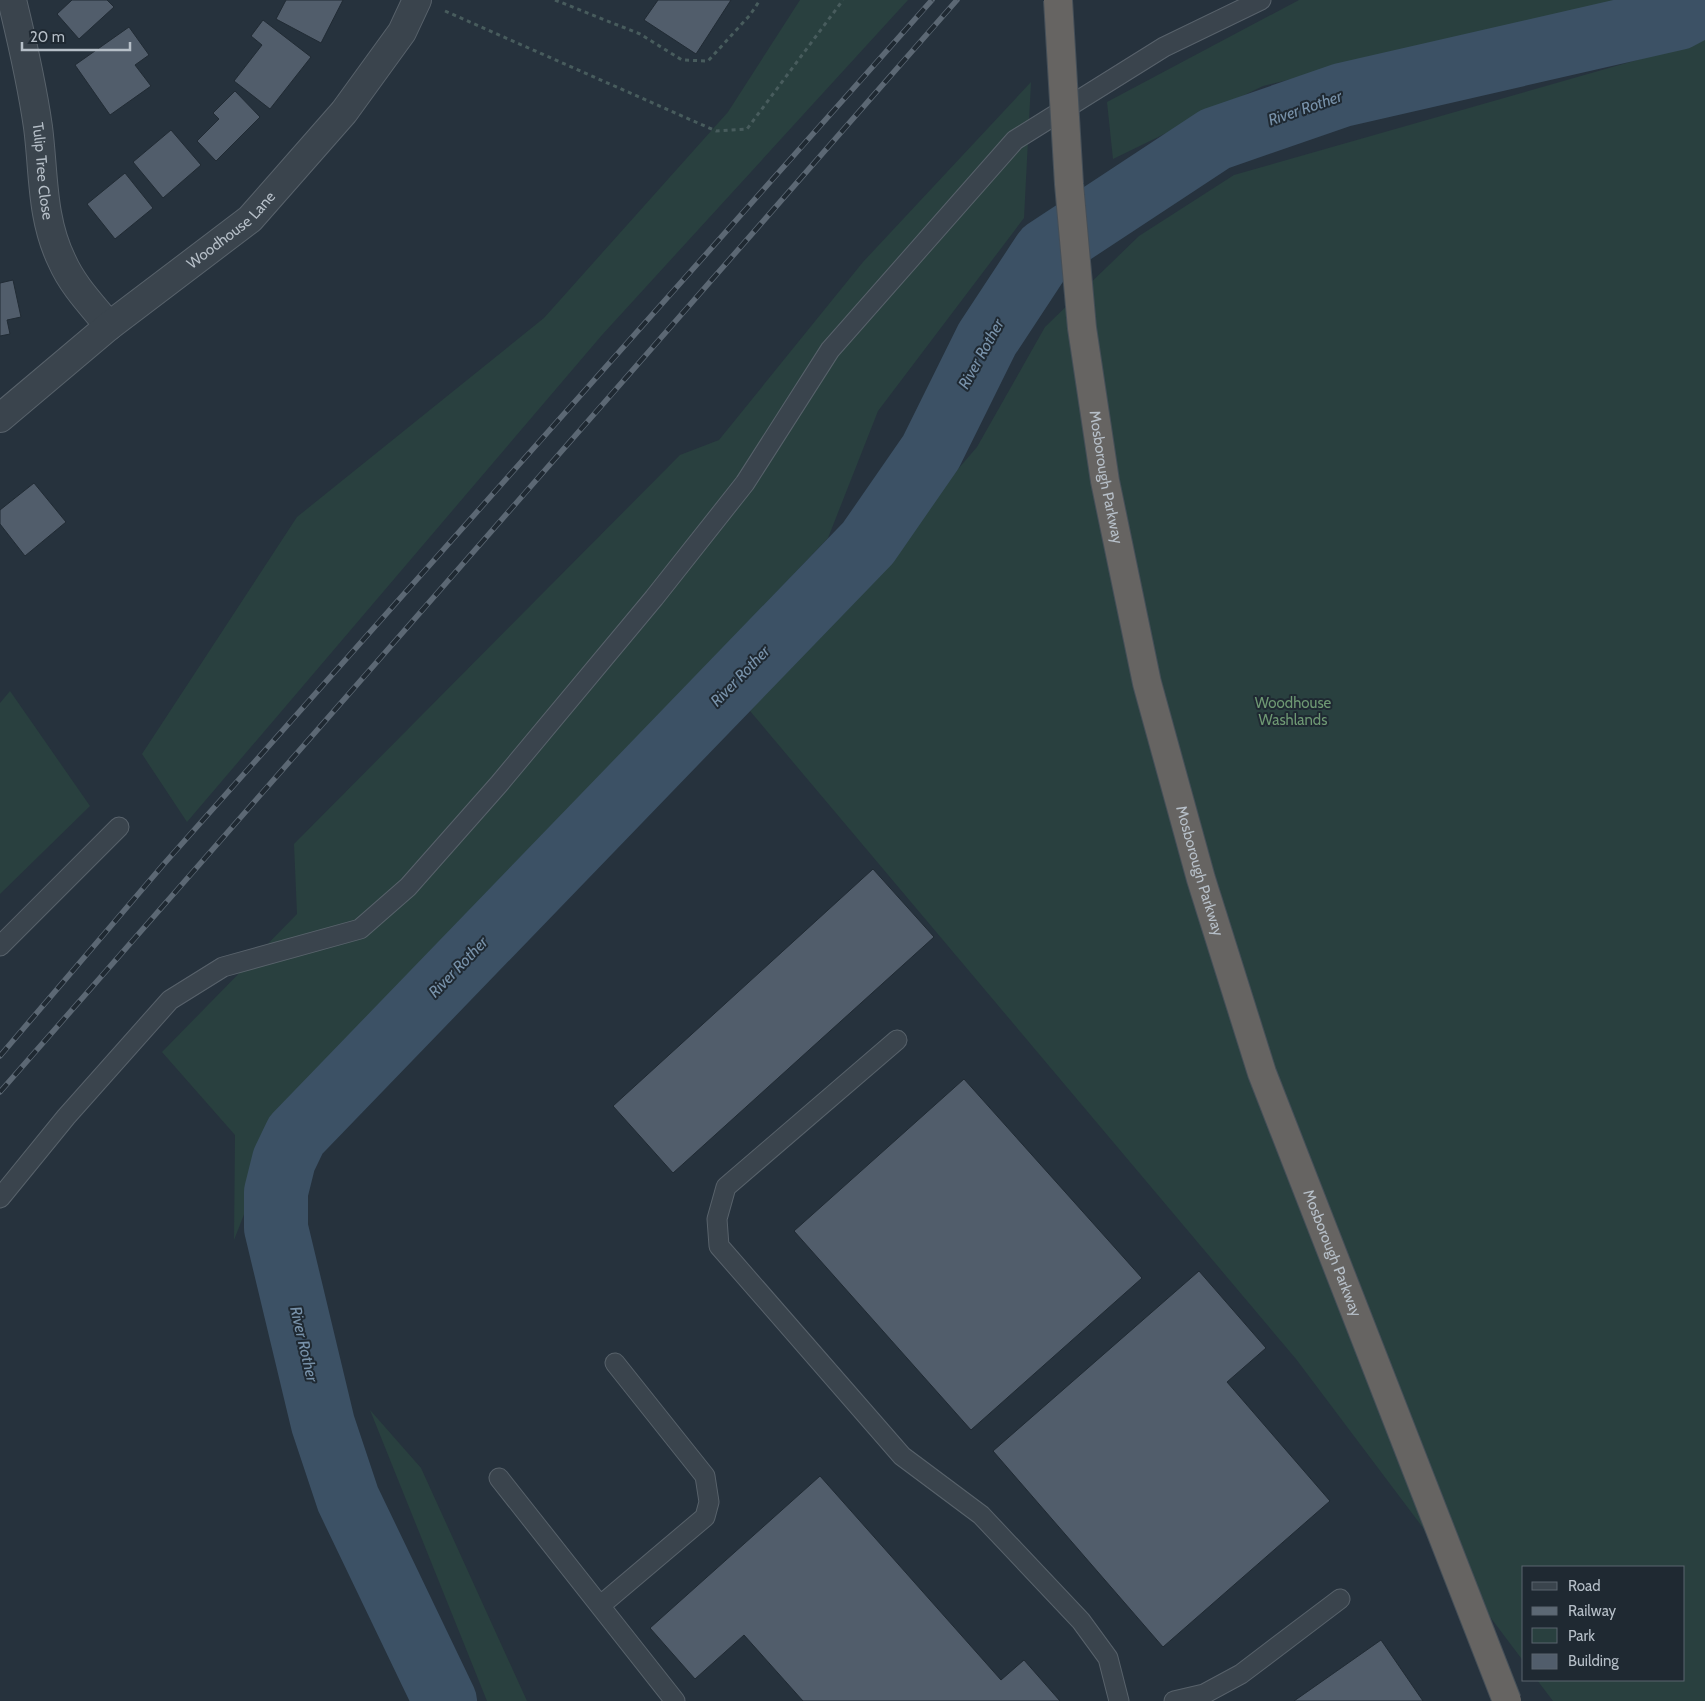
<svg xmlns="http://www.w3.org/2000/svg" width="1705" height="1701" font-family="Cabin,sans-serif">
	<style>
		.green { fill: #29403f }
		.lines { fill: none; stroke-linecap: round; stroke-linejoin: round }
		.river { stroke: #3c5165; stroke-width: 64 }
		.building { fill: #515d6b; stroke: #212b34 }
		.service-casing { stroke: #58626b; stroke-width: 21 }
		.minor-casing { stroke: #58626b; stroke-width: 30 }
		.tertiary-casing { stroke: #58626b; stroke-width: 30 }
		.path { stroke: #485c5d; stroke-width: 3; stroke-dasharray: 4 4; stroke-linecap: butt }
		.service { stroke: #3a444d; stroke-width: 19 }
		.minor { stroke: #3a444d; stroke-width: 28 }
		.tertiary { stroke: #3a444d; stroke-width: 28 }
		.rail-casing { stroke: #5c6874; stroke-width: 5.5 }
		.rail { stroke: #1f2932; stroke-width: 4; stroke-dasharray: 11; stroke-linecap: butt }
		.trunk-bridge-casing { stroke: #454f58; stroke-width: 30; stroke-linecap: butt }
		.trunk-bridge { stroke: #666462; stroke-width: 28 }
		.labels { text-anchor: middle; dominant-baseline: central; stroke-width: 4; stroke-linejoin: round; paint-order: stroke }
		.street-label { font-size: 15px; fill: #b6bfc8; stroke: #1f2932 }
		.park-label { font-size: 15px; fill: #6e9873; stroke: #1f2932 }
		.water-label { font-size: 16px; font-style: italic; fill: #7892aa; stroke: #1f2932 }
	</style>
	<rect width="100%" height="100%" fill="#26323d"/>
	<!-- green -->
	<path class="green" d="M800,0H908L602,335L187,822L142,754L297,517L544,318L728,112Z
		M1299,0H1622L1263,86L1113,159L1107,102Z
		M1705,36V1701H1553L1537,1680H1684V1567H1524V1662L1296,1359L750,711L977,447L1045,327L1139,236L1234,175L1693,44Z
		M1031,82L1024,218L878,411L828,538L284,1112L234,1240L235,1135L162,1052L297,914L294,844L680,455L719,440L863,262Z
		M10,691L90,806L0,894V703Z
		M370,1410L421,1468L527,1701H487Z"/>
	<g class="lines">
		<!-- river -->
		<path class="river" d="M445,1701L348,1499L323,1424L276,1228V1192L284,1160L296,1135L868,543L931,452L987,339L1045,251L1215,139L1342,95L1678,18L1705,4"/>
	</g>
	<!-- building -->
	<path class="building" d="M72,0H107L114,7L79,39L57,14Z
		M286,0H343L321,43L276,19Z
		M658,0H731L696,54L644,20Z
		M263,20L311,57L270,109L234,81L262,45L251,36Z
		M129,27L149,55L135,65L151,86L110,115L75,65Z
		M235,91L260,117L216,161L197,141L219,119L213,113Z
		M171,130L201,165L163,198L133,162Z
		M125,173L153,208L115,239L87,204Z
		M13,280L21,317L7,320L10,334L0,336V283Z
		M34,483L66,522L25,556L0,524V510Z
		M873,869L934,937L673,1173L613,1106Z
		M964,1079L1142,1278L971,1430L794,1231Z
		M1199,1271L1266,1348L1227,1382L1330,1501L1163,1647L993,1451Z
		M820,1476L1001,1680L1024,1660L1060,1701H803L744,1635L695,1679L650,1628Z
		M1381,1640L1423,1701H1294Z"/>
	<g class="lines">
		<defs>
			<path id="service" d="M0,946L119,827
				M897,1040L726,1187L717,1219L719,1246L902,1456L981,1515L1081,1621L1108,1658L1119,1701
				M0,1198L66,1117L170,1000L223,967L360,929L408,887L499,784L654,598L745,483L830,350L1015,140L1164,47L1261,0
				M499,1478L675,1701
				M604,1604L601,1605L705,1517L709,1502L705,1476L615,1363
				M1174,1701L1204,1694L1241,1674L1340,1599"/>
			<g id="minor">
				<path id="s1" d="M12,0C22,41 32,85 38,127C44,173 41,218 62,261C73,286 92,305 109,326"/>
			</g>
			<g id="tertiary">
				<path id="s2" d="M0,418L109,326L250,219L344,112L402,32L417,0"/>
			</g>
		</defs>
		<!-- service casing -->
		<use href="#service" class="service-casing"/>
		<!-- minor casing -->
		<use href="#minor" class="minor-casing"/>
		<!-- tertiary casing -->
		<use href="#tertiary" class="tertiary-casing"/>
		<!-- path -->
		<path class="path" d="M555,0L640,34L682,60L708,61L750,15L760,0
			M445,11L716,131L747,129L843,0"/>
		<!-- service -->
		<use href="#service" class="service"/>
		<!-- minor -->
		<use href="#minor" class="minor"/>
		<!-- tertiary -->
		<use href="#tertiary" class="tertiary"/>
		<defs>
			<path id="rail" d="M0,1056L163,865L932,0
				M0,1092L957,0"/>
		</defs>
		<!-- rail casing -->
		<use href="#rail" class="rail-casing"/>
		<!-- rail -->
		<use href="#rail" class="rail"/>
		<defs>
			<g id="trunk-bridge">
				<path id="s3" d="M1058,0L1069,184L1082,328L1105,481L1147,683L1201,879L1262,1073L1507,1701"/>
			</g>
		</defs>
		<!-- trunk-bridge casing -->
		<use href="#trunk-bridge" class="trunk-bridge-casing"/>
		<!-- trunk-bridge -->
		<use href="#trunk-bridge" class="trunk-bridge"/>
	</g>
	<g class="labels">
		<!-- street labels -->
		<g class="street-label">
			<text stroke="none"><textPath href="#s1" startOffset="174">Tulip Tree Close</textPath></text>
			<text stroke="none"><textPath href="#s2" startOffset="298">Woodhouse Lane</textPath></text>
			<text stroke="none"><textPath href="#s3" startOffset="480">Mosborough Parkway</textPath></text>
			<text stroke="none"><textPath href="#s3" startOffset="885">Mosborough Parkway</textPath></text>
			<text stroke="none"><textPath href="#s3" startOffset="1290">Mosborough Parkway</textPath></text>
		</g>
		<!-- park labels -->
		<g class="park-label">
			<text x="1293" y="703">Woodhouse<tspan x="1293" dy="17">Washlands</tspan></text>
		</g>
		<!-- water labels -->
		<g class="water-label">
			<text transform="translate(1305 108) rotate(-19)">River Rother</text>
			<text transform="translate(981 354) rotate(-61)">River Rother</text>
			<text transform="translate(740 676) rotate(-46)">River Rother</text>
			<text transform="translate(458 967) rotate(-46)">River Rother</text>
			<text transform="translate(304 1344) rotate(77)">River Rother</text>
		</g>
	</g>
	<!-- legend -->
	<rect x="1522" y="1566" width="162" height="115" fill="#1f2932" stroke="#5b656e"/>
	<rect x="1532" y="1582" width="25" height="8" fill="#3a444d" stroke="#5b656e"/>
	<text x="1568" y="1591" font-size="15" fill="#b6bfc8">Road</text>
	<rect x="1532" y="1607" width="25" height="8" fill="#5c6874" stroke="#5b656e"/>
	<text x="1568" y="1616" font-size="15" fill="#b6bfc8">Railway</text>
	<rect x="1532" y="1628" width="25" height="15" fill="#29403f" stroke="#5b656e"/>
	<text x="1568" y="1641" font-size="15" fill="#b6bfc8">Park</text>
	<rect x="1532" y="1654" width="25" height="15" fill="#515d6b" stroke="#5b656e"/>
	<text x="1568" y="1666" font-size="15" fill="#b6bfc8">Building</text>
	<!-- scale -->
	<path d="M22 42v8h108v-8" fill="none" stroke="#b6bfc8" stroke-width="2.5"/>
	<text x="30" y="42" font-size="15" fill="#b6bfc8" stroke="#1f2932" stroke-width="4" paint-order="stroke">20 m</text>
</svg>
